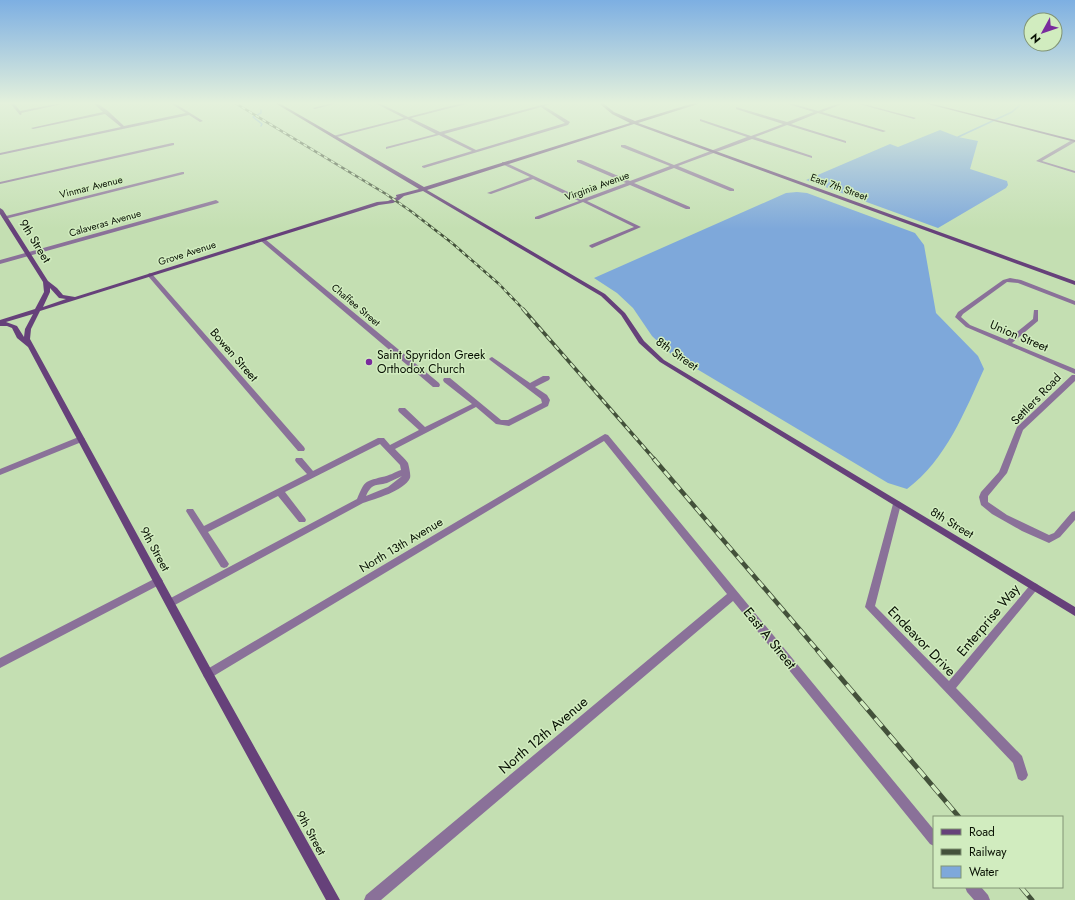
<svg xmlns="http://www.w3.org/2000/svg" width="1075" height="900" font-family="Jost,sans-serif">
	<style>
		.water { fill: #7ea8da }
		.lines { fill: none; stroke-linecap: round; stroke-linejoin: round }
		.stream { stroke: #7ea8da; stroke-width: 1.5 }
		.street { fill: #8a7199; fill-rule: evenodd }
		.secondary { fill: #66417a; fill-rule: evenodd }
		.rail-far3-casing { stroke: #43513a; stroke-width: 2.5 }
		.rail-far2-casing { stroke: #43513a; stroke-width: 3.5 }
		.rail-far1-casing { stroke: #43513a; stroke-width: 4.5 }
		.rail-casing { stroke: #43513a; stroke-width: 5 }
		.rail-far3 { stroke: #d1ecbf; stroke-width: 1.5; stroke-dasharray: 4; stroke-linecap: butt }
		.rail-far2 { stroke: #d1ecbf; stroke-width: 2; stroke-dasharray: 6; stroke-linecap: butt }
		.rail-far1 { stroke: #d1ecbf; stroke-width: 3; stroke-dasharray: 8; stroke-linecap: butt }
		.rail { stroke: #d1ecbf; stroke-width: 3.5; stroke-dasharray: 11; stroke-linecap: butt }
		.poi-dot { fill: #792b9d; stroke: #d1ecbf; stroke-width: 1.5 }
		.labels { text-anchor: middle; dominant-baseline: central; stroke-width: 3; stroke-linejoin: round; paint-order: stroke }
		.far-street-label { font-size: 10px; fill: #081003; stroke: #d1ecbf }
		.street-label { font-size: 12px; fill: #081003; stroke: #d1ecbf }
		.poi-label { font-size: 12px; fill: #081003; stroke: #d1ecbf; text-anchor: start }
		.near-street-label { font-size: 14px; fill: #081003; stroke: #d1ecbf }
	</style>
	<rect width="100%" height="100%" fill="#c4dfb2"/>
	<!-- water -->
	<path class="water" d="M940,130L958,137L978,141L970,169L1007,181L1008,185L1006,188L938,228L806,180L890,144L898,147Z
		M797,192L807,193L915,233L924,245L936,313L978,356L984,369C965,411 946,460 907,489L888,483L670,353L652,336L633,308L617,293L594,278L786,193Z"/>
	<g class="lines">
		<!-- stream -->
		<path class="stream" d="M261,110V113L253,117L262,124L261,126
			M958,137L1012,112L1019,106L1020,103"/>
		<!-- street -->
		<path class="street" d="M10,103H14L20,111L61,103H67L21,113L22,114L20,115Z
			M93,103H97L108,111L124,126L186,113L170,103H174L203,121L200,122L189,115L0,155V153L121,127L105,114L33,129L31,128L103,112Z
			M332,103H337L315,109L313,108Z
			M375,103H379L408,117L462,103H467L466,104L411,118L440,132L549,103H554L544,106L570,122L568,125L424,168L422,167V166L472,151L439,135L386,149V147L436,134L407,119L333,138V136L404,118ZM541,107L565,123L476,150L444,134Z
			M785,103H790L818,111L840,103H844L822,112L886,131L883,132L818,113L791,124L846,141V143L787,125L755,137L812,156V158L752,139L678,166L734,189V191H730L674,168L634,183L690,207V209H686L630,185L587,201L641,227L592,248L589,246L590,245L634,227L583,202L539,219H535V217L579,201L533,179L491,194L487,193L530,177L502,164V162H504L583,199L626,183L577,162V160H581L630,181L670,166L621,147V145H625L674,165L747,137L700,121V119L751,136L783,124L736,109V107L787,122L814,112Z
			M855,103H860L916,118L914,119Z
			M1072,140H1075V142L1042,161L1075,171V173L1036,161Z
			M172,143H174V145L0,184V182Z
			M182,172H184V174L5,219L2,217Z
			M216,200L219,202L218,203L0,264V260Z
			M261,239H265L439,383L440,385L439,387H433L261,241Z
			M150,273L152,274L304,447L305,449L304,451H298L148,276V274Z
			M1010,278L1021,280L1075,301V305L1018,283L1007,282L963,314L961,317L970,325L1007,340L1033,319L1034,310H1038V321L1012,343L1075,369V374L966,327L955,317L958,312L1003,280Z
			M492,357L530,383L543,376H549L550,378L549,380L535,387L547,395L550,400L548,406L509,426L496,424L476,407L395,449C399,454 405,458 408,463C409,467 411,475 410,478C404,491 375,499 363,503L173,606L170,607L167,606L165,603L167,600L357,499C365,481 363,482 382,477C389,476 395,472 401,470L400,465L380,444L285,492L305,518L306,520L305,522H299L278,496L208,532L229,564L227,567L224,568L221,567L186,511L187,509H193L204,526L307,474L296,462L295,460L296,458H302L313,471L378,438H384L390,445L419,430L399,412L398,410L399,408H405L425,427L472,404L444,382L443,380L444,378H450L501,420H508L542,403L541,399L490,360L489,359L490,358ZM402,476L388,487L366,496C372,483 375,486 387,483C392,481 397,478 402,476Z
			M1072,375H1075V381L1023,430L1007,473L988,496V502L1007,515L1049,535L1054,533L1072,512L1075,511V520L1060,537L1049,543L1022,531L992,514L981,505L979,497L981,492L999,472L1017,427Z
			M605,434L608,435L934,830V846L930,844L733,601L381,900H364L366,895L727,594L604,441L212,677L208,679L204,677L203,674L204,671Z
			M81,436L85,439L84,441L0,475V469Z
			M897,501L900,502L901,504L875,606L949,681L1031,584L1034,583L1037,584L1039,587L956,688L1022,756L1028,775L1026,779L1022,781L1018,779L1013,763L865,607L893,504L894,502Z
			M158,577L161,578L163,581L161,584L0,668V658Z
			M965,887H981L988,895L990,900H974L967,892Z"/>
		<!-- secondary -->
		<path class="secondary" d="M275,103H279L424,187L630,123L612,114L599,103H603L614,112L635,121L694,103H699L698,104L638,123L1075,281V285L634,124L427,190L605,294L625,313L644,341L664,360L1075,607V616L660,362L639,343L621,315L601,296L423,191L404,196L399,200L393,203L379,205L40,311L31,329L30,339L212,671L340,900H326L204,677L28,347L17,338L12,328L7,326H0V320L35,309L44,292L43,282L0,214V208L3,210L48,281L57,288L63,295L75,297L377,202L388,201L397,197L396,196V195L419,189ZM50,288L59,298L66,299L43,307L50,292ZM33,314L25,329L24,337L17,326L6,322Z
			M924,103H929L1075,140V142Z"/>
		<defs>
			<path id="rail-far3" d="M235,103L386,194L412,212L452,243L499,284L524,310"/>
			<path id="rail-far2" d="M523,309L655,460"/>
			<path id="rail-far1" d="M654,459L819,652"/>
			<path id="rail" d="M818,651L959,817
				M1021,887L1032,900"/>
		</defs>
		<!-- rail-far3 casing -->
		<use href="#rail-far3" class="rail-far3-casing"/>
		<!-- rail-far2 casing -->
		<use href="#rail-far2" class="rail-far2-casing"/>
		<!-- rail-far1 casing -->
		<use href="#rail-far1" class="rail-far1-casing"/>
		<!-- rail casing -->
		<use href="#rail" class="rail-casing"/>
		<!-- rail-far3 -->
		<use href="#rail-far3" class="rail-far3"/>
		<!-- rail-far2 -->
		<use href="#rail-far2" class="rail-far2"/>
		<!-- rail-far1 -->
		<use href="#rail-far1" class="rail-far1"/>
		<!-- rail -->
		<use href="#rail" class="rail"/>
	</g>
	<!-- sky -->
	<linearGradient id="sky" x2="0" y2="1"><stop stop-color="#7dafe2"/><stop offset="0.45" stop-color="#e4f1dc"/><stop offset="1" stop-color="#e4f1dc" stop-opacity="0"/></linearGradient>
	<rect width="1075" height="229" fill="url(#sky)"/>
	<!-- markers -->
	<circle class="poi-dot" cx="369" cy="362" r="4"/>
	<g class="labels">
		<!-- far-street labels -->
		<g class="far-street-label">
			<text transform="translate(597 186) rotate(-20)">Virginia Avenue</text>
			<text transform="translate(91 187) rotate(-14)">Vinmar Avenue</text>
			<text transform="translate(839 187) rotate(20)">East 7th Street</text>
			<text transform="translate(105 223) rotate(-16)">Calaveras Avenue</text>
			<text transform="translate(187 253) rotate(-18)">Grove Avenue</text>
			<text transform="translate(356 305) rotate(40)">Chaffee Street</text>
		</g>
		<!-- street labels -->
		<g class="street-label">
			<text transform="translate(35 241) rotate(58)">9th Street</text>
			<text transform="translate(1019 336) rotate(23)">Union Street</text>
			<text transform="translate(677 354) rotate(35)">8th Street</text>
			<text transform="translate(234 355) rotate(49)">Bowen Street</text>
			<text transform="translate(1036 399) rotate(-46)">Settlers Road</text>
			<text transform="translate(952 523) rotate(31)">8th Street</text>
			<text transform="translate(401 545) rotate(-31)">North 13th Avenue</text>
			<text transform="translate(155 549) rotate(61)">9th Street</text>
			<text transform="translate(311 833) rotate(61)">9th Street</text>
		</g>
		<!-- poi labels -->
		<g class="poi-label">
			<text x="377" y="355">Saint Spyridon Greek<tspan x="377" dy="14">Orthodox Church</tspan></text>
		</g>
		<!-- near-street labels -->
		<g class="near-street-label">
			<text transform="translate(988 620) rotate(-50)">Enterprise Way</text>
			<text transform="translate(770 638) rotate(51)">East A Street</text>
			<text transform="translate(922 641) rotate(46)">Endeavor Drive</text>
			<text transform="translate(543 735) rotate(-40)">North 12th Avenue</text>
		</g>
	</g>
	<!-- legend -->
	<rect x="933" y="816" width="130" height="72" fill="#d1ecbf" stroke="#819474"/>
	<rect x="941" y="829" width="20" height="6" fill="#66417a" stroke="#819474"/>
	<text x="969" y="836" font-size="12" fill="#081003">Road</text>
	<rect x="941" y="849" width="20" height="6" fill="#43513a" stroke="#819474"/>
	<text x="969" y="856" font-size="12" fill="#081003">Railway</text>
	<rect x="941" y="866" width="20" height="12" fill="#7ea8da" stroke="#819474"/>
	<text x="969" y="876" font-size="12" fill="#081003">Water</text>
	<!-- north arrow -->
	<g transform="translate(1043 32) rotate(230)"><circle r="19" fill="#d1ecbf" stroke="#819474"/>
	<path d="M0-3L7 15L0 10L-7 15Z" fill="#792b9d"/>
	<text y="-6" font-size="11" font-weight="bold" text-anchor="middle" fill="#081003">N</text>
	</g>
</svg>
